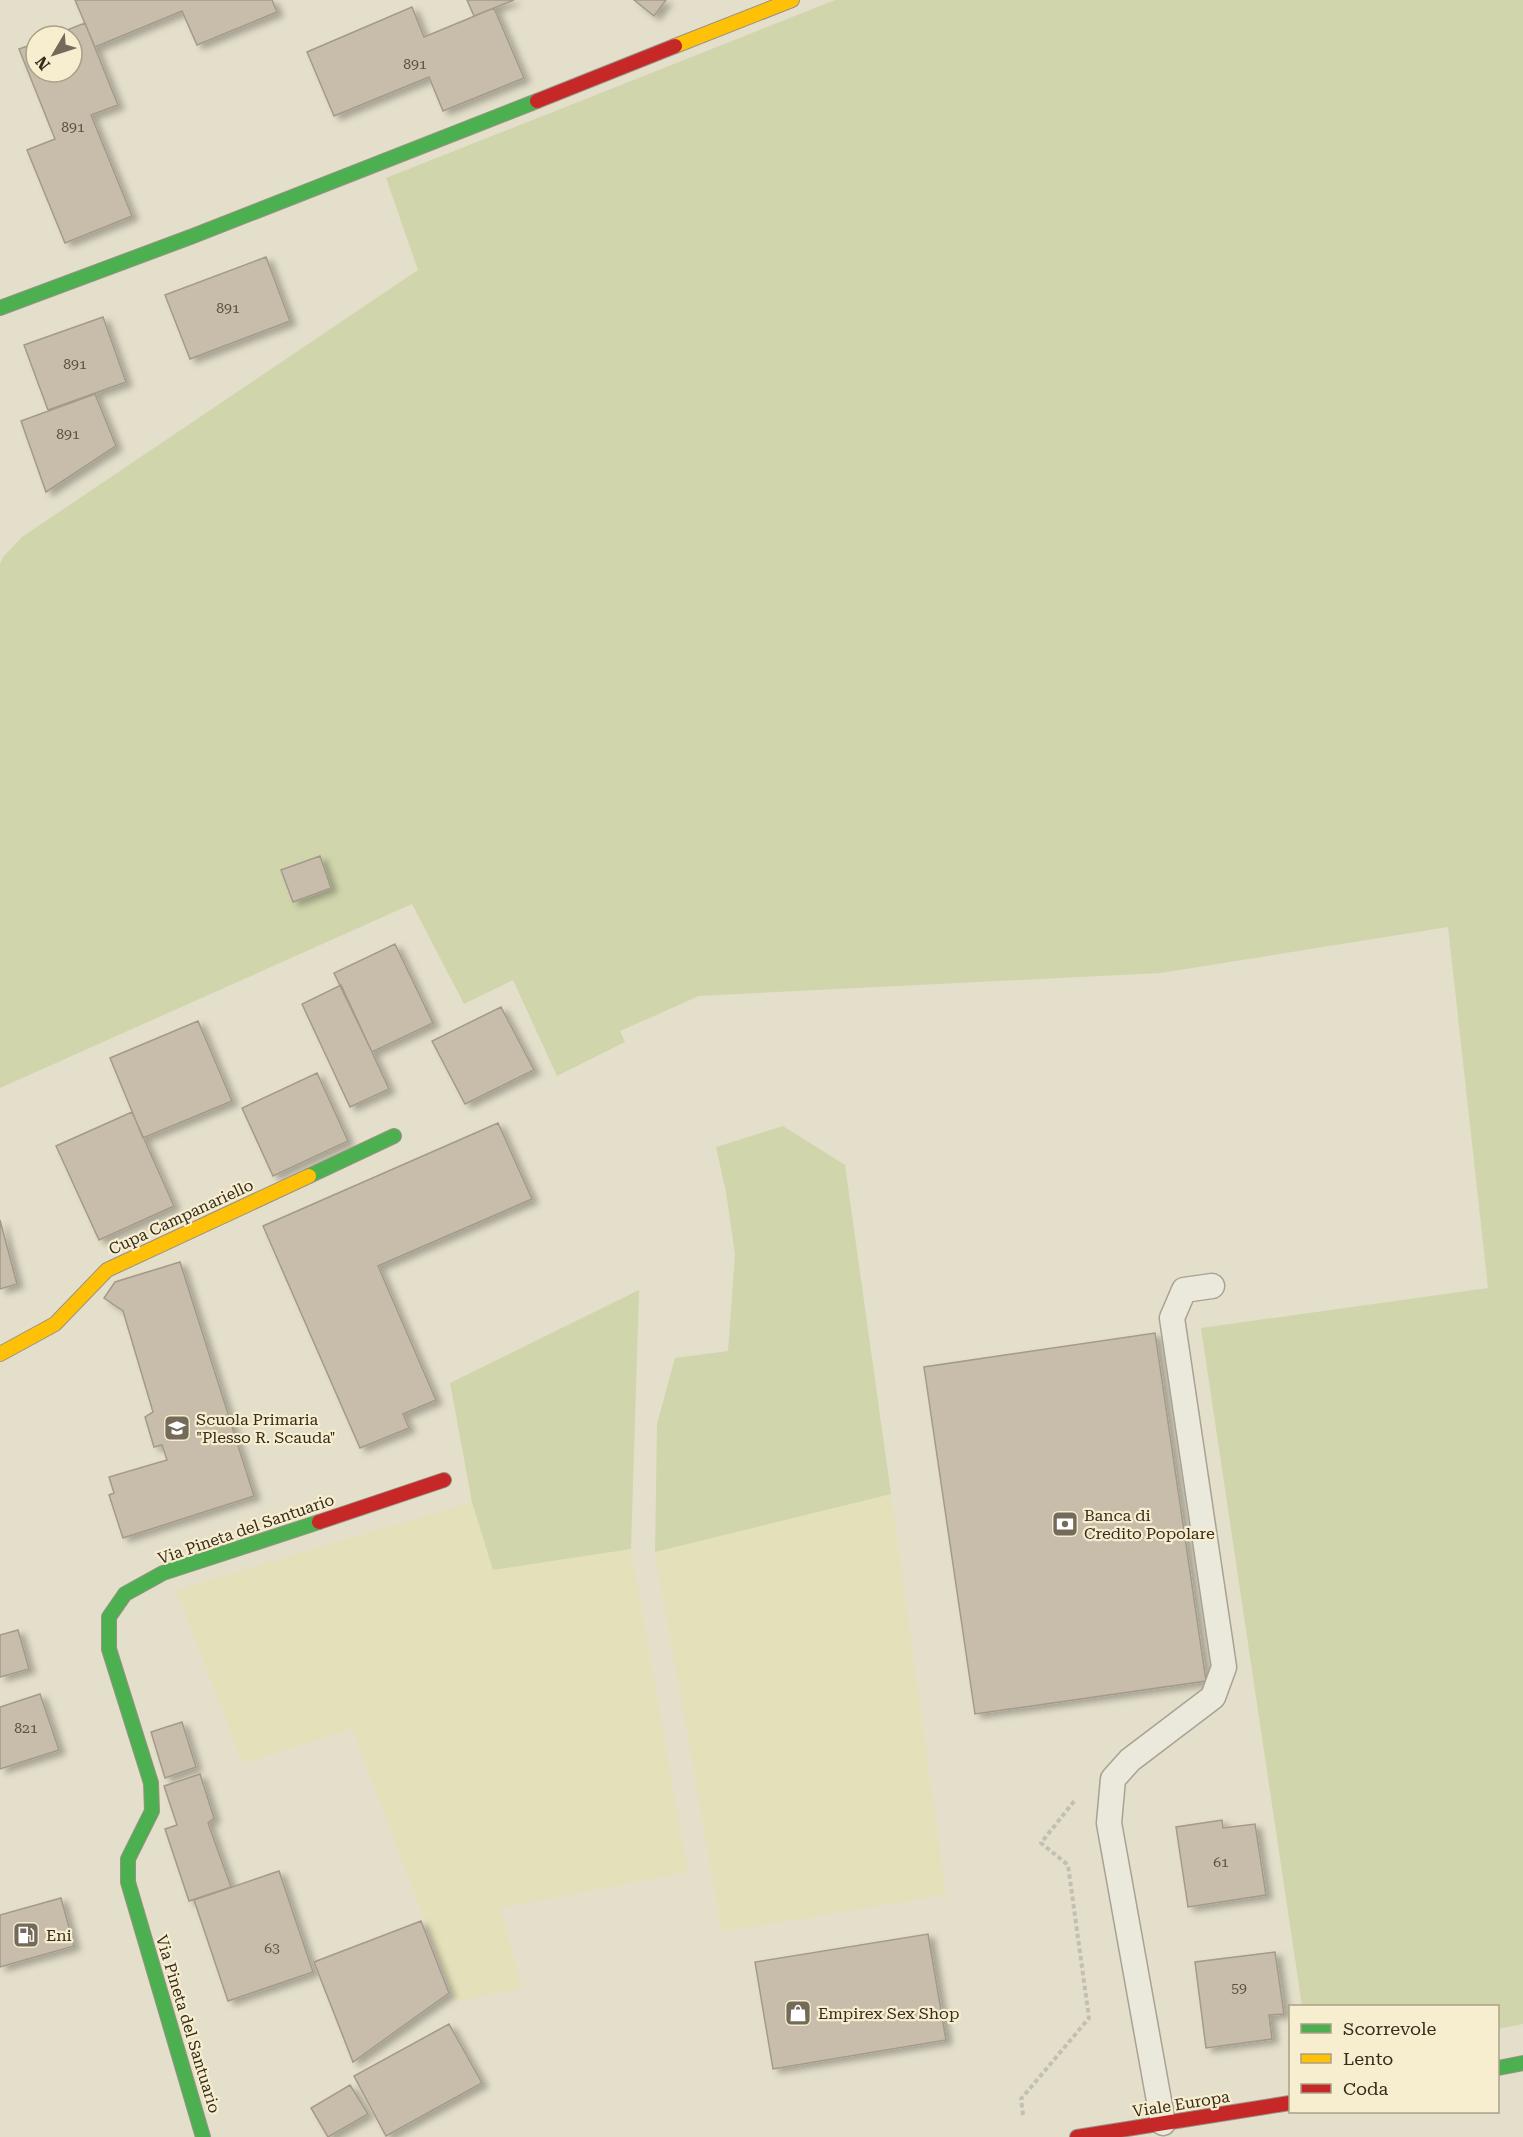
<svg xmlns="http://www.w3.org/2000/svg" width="1523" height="2137" font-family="'Roboto Serif',serif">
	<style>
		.farmland { fill: #e4e0ba }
		.green { fill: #d1d5ac }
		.building { fill: #c8bdab; stroke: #a49a8a; stroke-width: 1.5; filter: url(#shadow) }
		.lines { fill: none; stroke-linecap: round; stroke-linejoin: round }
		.lane-casing { stroke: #a9a294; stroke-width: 27 }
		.fast-casing { stroke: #989284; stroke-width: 16 }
		.slow-casing { stroke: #989284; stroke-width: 16 }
		.jam-casing { stroke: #989284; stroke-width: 16 }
		.path { stroke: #c4bfb3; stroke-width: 4; stroke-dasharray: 4.5 3; stroke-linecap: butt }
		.lane { stroke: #ebe8dc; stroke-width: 24 }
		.fast { stroke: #4caf50; stroke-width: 14 }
		.slow { stroke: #ffc107; stroke-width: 14 }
		.jam { stroke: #c62828; stroke-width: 14 }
		.labels { text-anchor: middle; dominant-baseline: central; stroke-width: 4.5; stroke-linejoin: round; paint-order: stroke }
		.number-label { font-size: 14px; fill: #5b5040 }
		.street-label { font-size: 16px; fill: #372b1c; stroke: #f6eecf }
		.poi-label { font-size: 16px; fill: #372b1c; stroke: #f6eecf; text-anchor: start }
	</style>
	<defs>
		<filter id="shadow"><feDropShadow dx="6" dy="4" stdDeviation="3" flood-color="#0004"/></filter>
	</defs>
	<rect width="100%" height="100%" fill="#e4dfca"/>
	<!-- farmland -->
	<path class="farmland" d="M891,1494L946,1895L722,1932L655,1552Z
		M472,1502L493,1570L631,1549L688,1872L500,1908L522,1988L456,2002L352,1729L243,1763L176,1590Z"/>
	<!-- green -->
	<path class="green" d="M835,0H1523V2024L1498,2029V2006H1302L1201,1328L1488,1288L1448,927L1161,973L699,996L620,1031L625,1042L557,1076L513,980L464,1004L412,904L0,1088V564L3,557L22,537L418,270L386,178Z
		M783,1126L845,1165L891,1494L655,1552L657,1424L675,1358L728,1351L735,1254L726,1192L716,1147Z
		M639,1290L631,1549L493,1570L472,1502L450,1383Z"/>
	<!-- building -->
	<path class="building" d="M75,0H272L277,12L197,45L182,11L95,47Z
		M467,0H514L474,16Z
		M634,0H666L654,16Z
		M412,7L424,37L494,8L524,78L443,111L429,77L334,116L307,52Z
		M85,23L118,105L91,115L132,216L65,243L27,150L55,139L19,49L36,43V72H72V36H52Z
		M266,257L290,321L190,359L165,295Z
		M103,317L126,382L48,410L24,345Z
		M95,394L116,446L46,492L21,421Z
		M320,856L331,888L293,902L281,870Z
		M395,944L433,1023L372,1052L334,973Z
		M341,985L389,1089L350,1107L302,1004Z
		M501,1007L534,1070L465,1104L432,1041Z
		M198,1021L232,1101L143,1138L110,1058Z
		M317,1073L348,1141L273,1176L242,1108Z
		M132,1112L174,1206L99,1240L56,1146Z
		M498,1123L532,1199L378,1266L436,1400L403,1414L409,1428L360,1448L263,1226Z
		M0,1220L17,1284L0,1289Z
		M180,1262L254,1496L123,1538L109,1495L114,1493L109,1477L167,1460L162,1445L154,1447L145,1417L153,1412L123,1311L104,1298L115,1282Z
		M1155,1333L1206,1681L975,1714L924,1367Z
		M18,1630L29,1669L0,1677V1635Z
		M40,1694L59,1750L0,1769V1707Z
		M182,1722L196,1767L165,1778L151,1732Z
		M200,1774L214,1818L208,1823L231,1887L189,1901L165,1829L177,1825L164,1786Z
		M1222,1820L1223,1828L1255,1824L1266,1895L1188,1907L1176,1827Z
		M279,1871L313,1972L228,2001L194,1900Z
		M61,1898L74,1946L0,1967V1915Z
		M421,1921L449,1993L353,2062L314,1962Z
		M928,1934L946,2040L773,2069L755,1962Z
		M1275,1952L1284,2014L1269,2015L1272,2039L1206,2048L1195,1962Z
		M449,2024L482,2083L386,2136L354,2076Z
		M350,2085L368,2114L328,2137L311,2108Z"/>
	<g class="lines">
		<defs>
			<path id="lane" d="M1163,2123L1109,1823L1113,1779L1130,1760L1213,1697L1224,1667L1172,1318L1184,1290L1212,1286"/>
			<path id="fast" d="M0,308L193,236L537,101
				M309,1176L394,1136
				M1498,2068L1523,2063
				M203,2137L128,1882V1859L152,1811L151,1783L109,1649V1617L125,1594L163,1573L319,1522"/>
			<path id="slow" d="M675,46L792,0
				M0,1354L55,1324L107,1270L309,1176"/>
			<path id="jam" d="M537,101L675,46
				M319,1522L444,1480
				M1077,2137L1290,2103"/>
		</defs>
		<!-- lane casing -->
		<use href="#lane" class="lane-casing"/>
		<!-- fast casing -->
		<use href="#fast" class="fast-casing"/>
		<!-- slow casing -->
		<use href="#slow" class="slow-casing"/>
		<!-- jam casing -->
		<use href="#jam" class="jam-casing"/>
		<!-- path -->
		<path class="path" d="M1023,2115L1021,2099L1089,2018L1068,1865L1041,1843L1075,1800"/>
		<!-- lane -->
		<use href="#lane" class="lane"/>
		<!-- fast -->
		<use href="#fast" class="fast"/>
		<!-- slow -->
		<use href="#slow" class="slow"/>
		<!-- jam -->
		<use href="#jam" class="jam"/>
	</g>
	<!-- icons -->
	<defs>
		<symbol id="school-square" viewBox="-11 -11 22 22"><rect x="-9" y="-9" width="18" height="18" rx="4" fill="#746a59" stroke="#f6eecf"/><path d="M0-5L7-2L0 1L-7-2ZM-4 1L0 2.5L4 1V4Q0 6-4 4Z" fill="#fff"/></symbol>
		<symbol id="bank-square" viewBox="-11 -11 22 22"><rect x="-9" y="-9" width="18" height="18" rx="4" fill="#746a59" stroke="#f6eecf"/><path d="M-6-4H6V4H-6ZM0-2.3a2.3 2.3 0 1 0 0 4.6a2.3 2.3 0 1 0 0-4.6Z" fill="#fff"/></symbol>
		<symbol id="fuel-square" viewBox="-11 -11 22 22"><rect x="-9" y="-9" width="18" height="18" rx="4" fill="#746a59" stroke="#f6eecf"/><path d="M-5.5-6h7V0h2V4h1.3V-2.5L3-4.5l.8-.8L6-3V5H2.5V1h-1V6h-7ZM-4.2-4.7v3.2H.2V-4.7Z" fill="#fff"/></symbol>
		<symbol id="shop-square" viewBox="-11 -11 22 22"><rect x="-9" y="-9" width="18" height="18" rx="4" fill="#746a59" stroke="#f6eecf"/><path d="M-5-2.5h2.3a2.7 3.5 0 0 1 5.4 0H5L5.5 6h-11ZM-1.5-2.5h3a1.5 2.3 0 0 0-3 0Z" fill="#fff"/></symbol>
	</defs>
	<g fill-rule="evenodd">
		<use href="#school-square" x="162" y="1413" width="30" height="30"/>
		<use href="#bank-square" x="1050" y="1509" width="30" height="30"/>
		<use href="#fuel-square" x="11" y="1920" width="30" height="30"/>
		<use href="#shop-square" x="783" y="1998" width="30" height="30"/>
	</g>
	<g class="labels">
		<!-- number labels -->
		<g class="number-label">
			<text x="415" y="64">891</text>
			<text x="73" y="127">891</text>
			<text x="228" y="308">891</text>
			<text x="75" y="364">891</text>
			<text x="68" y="434">891</text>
			<text x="26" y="1728">821</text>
			<text x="1221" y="1862">61</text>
			<text x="272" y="1948">63</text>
			<text x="1239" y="1988">59</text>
		</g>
		<!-- street labels -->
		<g class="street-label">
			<text transform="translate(181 1217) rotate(-25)">Cupa Campanariello</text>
			<text transform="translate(246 1529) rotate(-19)">Via Pineta del Santuario</text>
			<text transform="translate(188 2024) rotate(73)">Via Pineta del Santuario</text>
			<text transform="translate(1181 2104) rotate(-9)">Viale Europa</text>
		</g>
		<!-- poi labels -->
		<g class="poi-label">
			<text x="196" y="1419">Scuola Primaria<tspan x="196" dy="18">"Plesso R. Scauda"</tspan></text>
			<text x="1084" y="1515">Banca di<tspan x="1084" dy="18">Credito Popolare</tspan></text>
			<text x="46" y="1935">Eni</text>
			<text x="818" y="2013">Empirex Sex Shop</text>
		</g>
	</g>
	<!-- legend -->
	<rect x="1289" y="2005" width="210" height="108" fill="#f6eecf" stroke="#aaa087" stroke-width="1.5"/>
	<rect x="1301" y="2024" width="30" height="9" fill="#4caf50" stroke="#aaa087" stroke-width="1.5"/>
	<text x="1343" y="2035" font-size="18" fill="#372b1c">Scorrevole</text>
	<rect x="1301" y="2054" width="30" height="9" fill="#ffc107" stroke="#aaa087" stroke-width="1.5"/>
	<text x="1343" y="2065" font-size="18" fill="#372b1c">Lento</text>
	<rect x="1301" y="2084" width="30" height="9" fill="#c62828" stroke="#aaa087" stroke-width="1.5"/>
	<text x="1343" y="2095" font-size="18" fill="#372b1c">Coda</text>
	<!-- north arrow -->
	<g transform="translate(54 54) rotate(231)"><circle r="28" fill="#f6eecf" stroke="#aaa087" stroke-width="1.5"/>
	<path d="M0-4.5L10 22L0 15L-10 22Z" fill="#746a59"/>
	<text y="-9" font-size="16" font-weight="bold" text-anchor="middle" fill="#372b1c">N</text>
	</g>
</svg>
